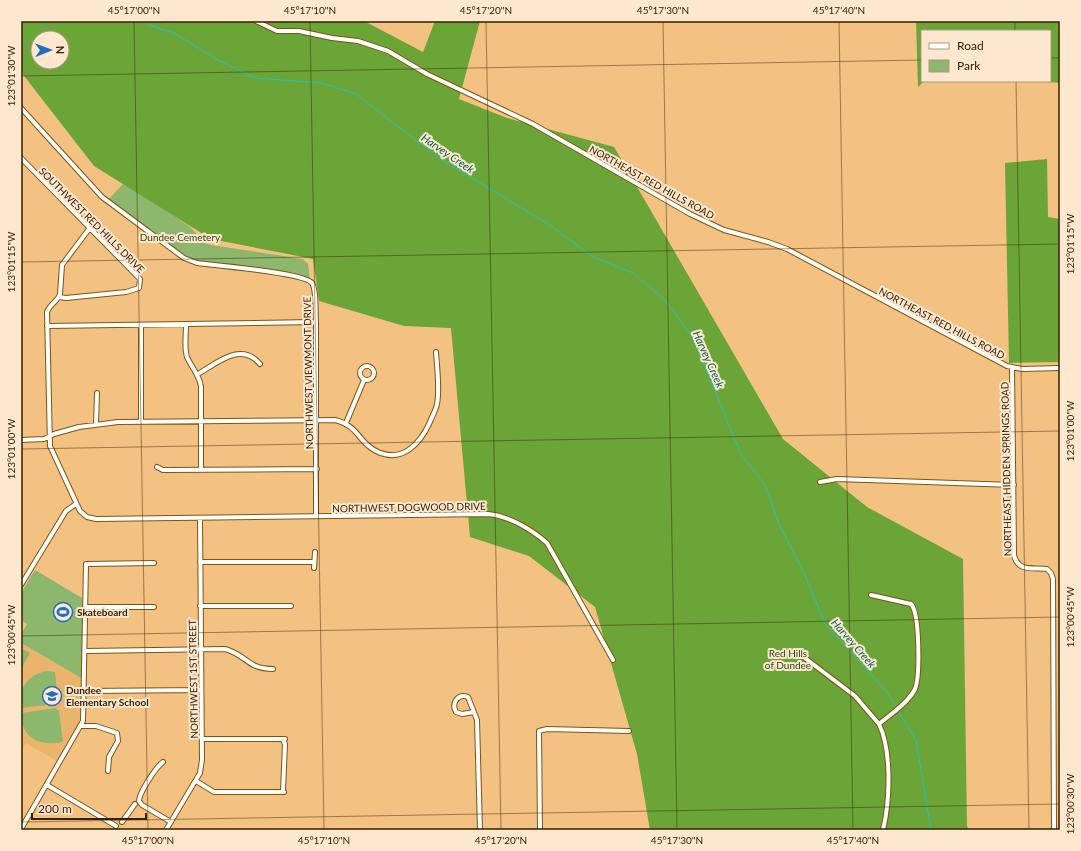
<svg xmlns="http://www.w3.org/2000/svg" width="1081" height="851" font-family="Lato,sans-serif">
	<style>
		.built { fill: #ebb46d }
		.green { fill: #8cb76d }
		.forest { fill: #6ba537; fill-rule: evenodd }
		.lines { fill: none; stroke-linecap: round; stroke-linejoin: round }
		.stream { stroke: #1ec3c0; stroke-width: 1 }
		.minor-casing { stroke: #80540a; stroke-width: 6 }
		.minor { stroke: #fff; stroke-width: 4 }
		.ticks { fill: none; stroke: #332005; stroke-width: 1; stroke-opacity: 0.45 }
		.labels { text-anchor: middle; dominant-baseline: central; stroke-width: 4; stroke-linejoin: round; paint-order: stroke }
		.street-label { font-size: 10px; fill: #332005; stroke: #fde8cf }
		.park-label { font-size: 10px; fill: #2b4318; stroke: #fde8cf }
		.poi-label { font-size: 10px; font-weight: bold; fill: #332005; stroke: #fde8cf; text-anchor: start }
		.water-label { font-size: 11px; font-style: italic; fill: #005b5a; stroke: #fde8cf }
		.neatline { fill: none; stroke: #332005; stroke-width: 1.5 }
		.ticks-label { font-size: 10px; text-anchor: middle; fill: #332005 }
	</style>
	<rect width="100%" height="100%" fill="#f3c181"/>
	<!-- built -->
	<path class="built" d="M21,643L83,679L82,714L80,724L57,761L26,743L21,751Z"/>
	<!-- green -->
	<path class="green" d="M123,184L130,185L190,227L199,236L202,242L211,245L303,259L308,264L310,279L293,274L197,261L185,257L108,200Z
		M35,570L82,598L83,679L21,643V634L27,624L21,620V593Z
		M21,648L30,653L21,669Z
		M46,671L55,672L58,701L55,704L21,708C18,689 27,675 46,671Z
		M56,708L59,711L63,742C40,747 21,738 21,713Z"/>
	<!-- forest -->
	<path class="forest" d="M21,21H364L423,52L435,21H480L459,99L507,118L614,147L783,439L867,507L963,559L967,826L969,830H650L637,754L595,607L529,556L470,537L451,328L404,326L319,301L313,259L211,239L94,166L21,72ZM38,38H62V62H38Z
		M916,21H1060V83L1037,81H1050V31H922V81H924L918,87Z
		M1047,159L1048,217L1060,219V362L1009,363L1005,163Z"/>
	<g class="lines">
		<!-- stream -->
		<path class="stream" d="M144,21L149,25L174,33L218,60L255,78L322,83L356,94L439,158L548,224L593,257L633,273L663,298L692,336L741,454L765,485L779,524L804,573L825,623L887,692L897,708
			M898,711L916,740L931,830"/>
		<defs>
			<path id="minor" d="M256,21L277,31H299L332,38L358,41L388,51L427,74L533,124L690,214L724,230L768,242L787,249L1007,366L1022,369L1060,368
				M21,108L102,197L184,258L197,263C214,265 305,273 312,283C317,290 315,313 316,322V516
				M21,158L140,279L139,288L126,292L66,298L59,297
				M89,229L62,265L60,294C58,301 50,304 47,312L50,446L80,511L87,517L96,519L488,514C509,516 531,529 547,543L613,660
				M141,325V422
				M186,325C186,335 184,348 187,357C192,368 199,375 201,386V470
				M47,326L316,322
				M360 373a7 7 0 1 1 14 0a7 7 0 1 1-14 0Z
				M1012,368L1014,555C1018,573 1034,567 1047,569L1051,573L1053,579L1054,830
				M198,374C217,363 241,341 260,364
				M346,423L364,380
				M96,424L97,393
				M21,440L44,439L54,434L79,427L118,422L335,420C359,426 358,442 376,451C402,464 420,444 430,422C432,416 436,410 437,404C440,389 437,368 436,352
				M157,467L163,470L317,469
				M820,482L837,479L1014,485
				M200,562H314
				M314,568L315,552
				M21,585L66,511L76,504
				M871,595L911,604C920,613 920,677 915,689C908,703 891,714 879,724C892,751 890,801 883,830
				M200,606H291
				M86,607H154
				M85,651L225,649C247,655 247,669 273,669
				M797,652L855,696L879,724
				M85,691L201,690
				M474,712L462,714L456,712C451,703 458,693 468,697L477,720L480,830
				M81,726H96L117,733L118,741L109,757L108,771
				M202,739H285
				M283,740L285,744L283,791
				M163,762C156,767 139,793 139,801L142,805L171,822
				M196,781L214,792H284
				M47,785L116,826
				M122,822L135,804
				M21,829L83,721L86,564L154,563
				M166,830L200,773L202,760L200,519
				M540,830L539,731L547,729L629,731"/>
		</defs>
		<!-- minor casing -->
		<use href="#minor" class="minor-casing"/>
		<!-- minor -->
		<use href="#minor" class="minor"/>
	</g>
	<!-- ticks -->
	<path class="ticks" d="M134,21L148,830M310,21L324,830M486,21L501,830M663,21L677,830M839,21L853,830M1015,21V31M1050,58H1060M21,76L922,60M1016,81L1029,830M21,262L1060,244M21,449L1060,431M21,636L1060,617M21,822L1060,804"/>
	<!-- icons -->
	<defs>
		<symbol id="stadium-ring" viewBox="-11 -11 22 22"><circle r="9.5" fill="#fde8cf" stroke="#206ebd" stroke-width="1.5"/><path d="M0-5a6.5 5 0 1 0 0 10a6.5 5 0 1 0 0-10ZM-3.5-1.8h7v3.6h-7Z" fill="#206ebd"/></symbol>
		<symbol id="school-ring" viewBox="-11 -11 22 22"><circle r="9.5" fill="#fde8cf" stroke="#206ebd" stroke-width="1.5"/><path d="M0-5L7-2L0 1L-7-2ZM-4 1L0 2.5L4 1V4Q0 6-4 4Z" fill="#206ebd"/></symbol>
	</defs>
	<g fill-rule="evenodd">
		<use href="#stadium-ring" x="52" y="601" width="22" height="22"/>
		<use href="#school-ring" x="41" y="685" width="22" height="22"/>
	</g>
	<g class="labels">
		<!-- street labels -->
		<g class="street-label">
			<text transform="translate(652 182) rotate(29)">NORTHEAST RED HILLS ROAD</text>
			<text transform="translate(92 220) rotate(45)">SOUTHWEST RED HILLS DRIVE</text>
			<text transform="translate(942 323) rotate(28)">NORTHEAST RED HILLS ROAD</text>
			<text transform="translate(308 373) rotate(-91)">NORTHWEST VIEWMONT DRIVE</text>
			<text transform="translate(1006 469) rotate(-91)">NORTHEAST HIDDEN SPRINGS ROAD</text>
			<text transform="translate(409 507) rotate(-1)">NORTHWEST DOGWOOD DRIVE</text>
			<text transform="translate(193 679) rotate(-91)">NORTHWEST 1ST STREET</text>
		</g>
		<!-- park labels -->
		<g class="park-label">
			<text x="180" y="237">Dundee Cemetery</text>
			<text x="788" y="653">Red Hills<tspan x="788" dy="12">of Dundee</tspan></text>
		</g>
		<!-- poi labels -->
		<g class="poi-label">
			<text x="77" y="612">Skateboard</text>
			<text x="66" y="690">Dundee<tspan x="66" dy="12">Elementary School</tspan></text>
		</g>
		<!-- water labels -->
		<g class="water-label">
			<text transform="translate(448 153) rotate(34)">Harvey Creek</text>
			<text transform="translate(709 359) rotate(66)">Harvey Creek</text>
			<text transform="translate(854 643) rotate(49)">Harvey Creek</text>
		</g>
	</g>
	<!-- border -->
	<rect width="1081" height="851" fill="none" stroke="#fde8cf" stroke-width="44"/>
	<!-- legend -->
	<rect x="921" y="30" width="130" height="52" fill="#fde8cf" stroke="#ac987e"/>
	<rect x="929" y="43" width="20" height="6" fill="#ffffff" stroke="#ac987e"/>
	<text x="957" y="50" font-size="12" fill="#332005">Road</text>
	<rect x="929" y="60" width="20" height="12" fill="#8cb76d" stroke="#ac987e"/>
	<text x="957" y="70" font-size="12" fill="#332005">Park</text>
	<!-- north arrow -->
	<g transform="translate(50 50) rotate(89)"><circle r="19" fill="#fde8cf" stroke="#ac987e"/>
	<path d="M0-3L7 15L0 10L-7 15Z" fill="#206ebd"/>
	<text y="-6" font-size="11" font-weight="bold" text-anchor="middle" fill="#332005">N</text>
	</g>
	<!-- scale -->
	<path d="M32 813v6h114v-6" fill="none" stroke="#332005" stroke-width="2"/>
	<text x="38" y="813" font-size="12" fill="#332005" stroke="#fde8cf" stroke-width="3" paint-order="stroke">200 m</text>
	<rect x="22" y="22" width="1037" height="807" class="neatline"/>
	<g class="ticks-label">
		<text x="134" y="14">45°17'00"N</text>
		<text x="310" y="14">45°17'10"N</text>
		<text x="486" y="14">45°17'20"N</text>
		<text x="663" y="14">45°17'30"N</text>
		<text x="839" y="14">45°17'40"N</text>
		<text transform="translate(11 76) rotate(-90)" y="4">123°01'30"W</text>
		<text transform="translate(1070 244) rotate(-90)" y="4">123°01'15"W</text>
		<text transform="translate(11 262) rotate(-90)" y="4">123°01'15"W</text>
		<text transform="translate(1070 431) rotate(-90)" y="4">123°01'00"W</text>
		<text transform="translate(11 449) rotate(-90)" y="4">123°01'00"W</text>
		<text transform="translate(1070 617) rotate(-90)" y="4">123°00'45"W</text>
		<text transform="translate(11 635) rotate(-90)" y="4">123°00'45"W</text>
		<text transform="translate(1070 804) rotate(-90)" y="4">123°00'30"W</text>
		<text x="148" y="844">45°17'00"N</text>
		<text x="324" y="844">45°17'10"N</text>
		<text x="501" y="844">45°17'20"N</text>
		<text x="677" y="844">45°17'30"N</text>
		<text x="853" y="844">45°17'40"N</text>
	</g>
</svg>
